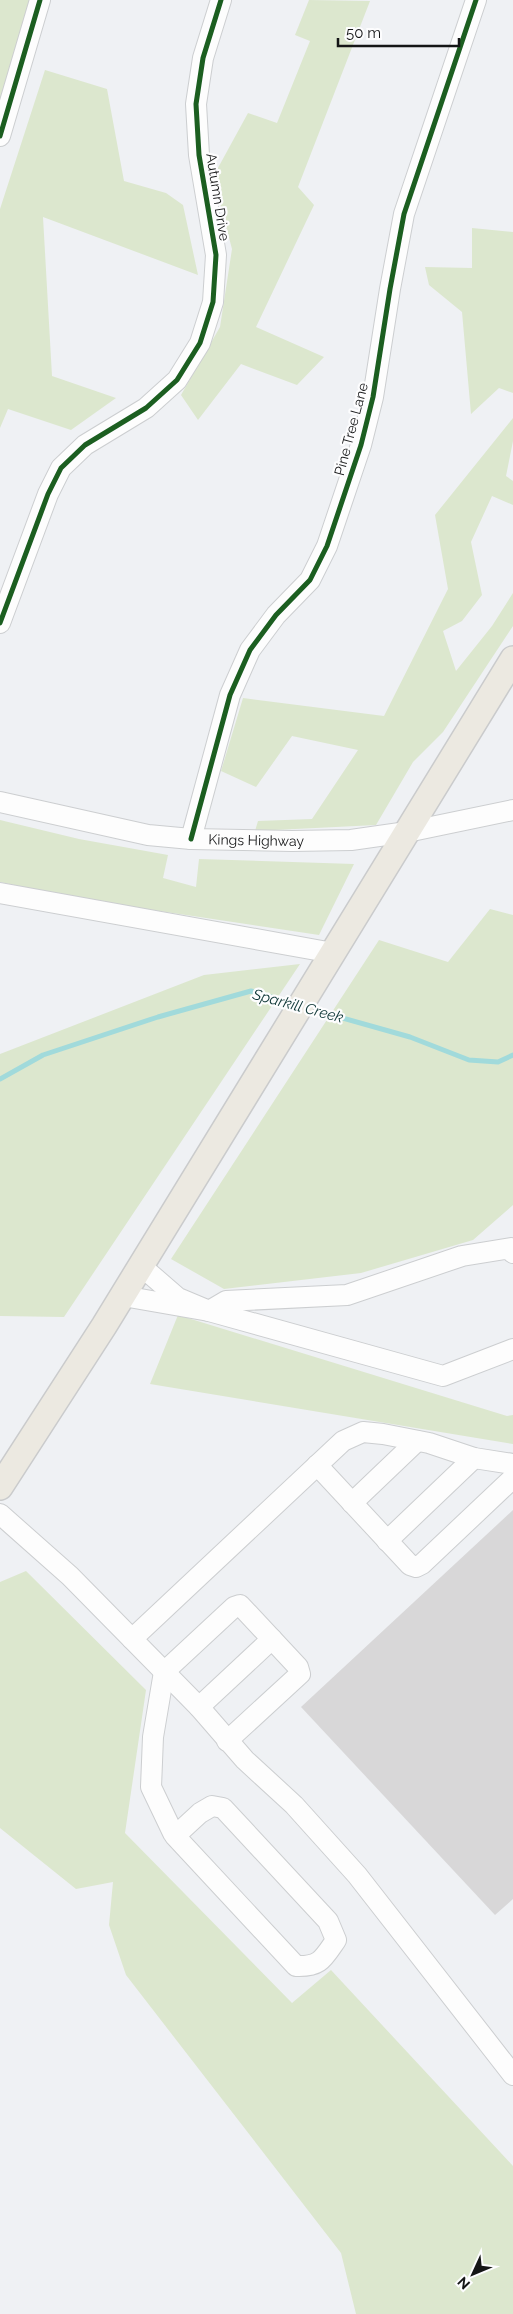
<svg xmlns="http://www.w3.org/2000/svg" width="513" height="2314" font-family="Raleway,sans-serif">
	<style>
		.green { fill: #dce7ce }
		.lines { fill: none; stroke-linecap: round; stroke-linejoin: round }
		.stream { stroke: #a1dadb; stroke-width: 5 }
		.building { fill: #d8d7d8 }
		.minor-casing { stroke: #ccced0; stroke-width: 22 }
		.major-casing { stroke: #cacbcc; stroke-width: 28 }
		.minor { stroke: #fdfdfd; stroke-width: 20 }
		.major { stroke: #ece9e1; stroke-width: 25 }
		.cycleway-casing { stroke: #fdfdfe; stroke-width: 8 }
		.cycleway { stroke: #1b5e20; stroke-width: 5 }
		.labels { text-anchor: middle; dominant-baseline: central; stroke-width: 4.5; stroke-linejoin: round; paint-order: stroke }
		.street-label { font-size: 14px; fill: #141516; stroke: #fdfdfe }
		.water-label { font-size: 15px; font-style: italic; fill: #0b3434; stroke: #fdfdfe }
	</style>
	<rect width="100%" height="100%" fill="#eff1f4"/>
	<!-- green -->
	<path class="green" d="M0,0H31L0,102Z
		M309,0L370,1L298,187L314,205L256,327L324,357L297,385L241,364L198,420L181,395L220,327L232,249L213,177L248,113L277,123L310,41L295,35Z
		M45,70L107,89L124,181L166,193L183,205L198,275L43,217L52,376L116,398L71,430L8,409L0,428V209Z
		M472,228L513,232V393L499,388L471,414L462,312L429,285L425,267L472,268Z
		M513,418V441L506,476L513,481V505L492,496L471,542L482,595L462,621L443,631L456,671L492,626L513,593V626L443,732L413,762L376,825L255,831L258,821L312,819L358,750L292,736L256,787L221,771L243,698L384,716L448,589L435,515Z
		M0,820L79,839L168,855L163,878L196,887L199,859L354,864L319,935L86,900L0,882Z
		M490,909L513,915V1205L473,1240L361,1273L224,1289L171,1259L379,940L448,962Z
		M300,964L64,1317L0,1316V1054L204,975Z
		M178,1315L507,1416L513,1415V1444L150,1384Z
		M26,1571L146,1690L125,1833L292,2003L331,1970L513,2166V2314H356L341,2253L126,1975L109,1925L113,1882L76,1889L0,1828V1582Z"/>
	<g class="lines">
		<!-- stream -->
		<path class="stream" d="M307,1008L410,1037L469,1060L498,1062L513,1055
			M0,1079L43,1055L158,1017L251,991L294,1004"/>
	</g>
	<!-- building -->
	<path class="building" d="M513,1510V1899L495,1915L301,1707Z"/>
	<g class="lines">
		<defs>
			<g id="minor">
				<path d="M0,136L40,0"/>
				<path d="M0,623L48,494L61,468L85,445L146,408L177,380L200,343L213,302L216,255L199,155L196,104L203,58L221,0"/>
				<path id="s1" d="M0,802L148,835L191,839L292,841L351,840L407,832L513,810"/>
				<path d="M191,839L230,695L250,650L276,615L310,580L327,546L361,445L373,397L390,289L404,214L476,0"/>
				<path d="M0,893L333,953"/>
				<path d="M141,1266L178,1298L209,1311L443,1376L513,1349"/>
				<path d="M123,1296L209,1311L226,1301L347,1295L462,1256L511,1248L513,1253"/>
				<path d="M317,1465L410,1565L416,1567L422,1564L513,1478"/>
				<path d="M352,1503L417,1441"/>
				<path d="M0,1514L70,1576L199,1707L245,1760L294,1805L357,1875L513,2075"/>
				<path d="M387,1541L474,1458"/>
				<path d="M132,1639L343,1441L363,1432L383,1434L429,1443L474,1458L513,1464"/>
				<path d="M199,1707L272,1639"/>
				<path d="M175,1836L200,1813L212,1806L223,1808L328,1921L336,1940C323,1959 320,1967 296,1966L175,1836L173,1833L151,1787L153,1737L164,1672L234,1607L240,1605L298,1667L300,1674L227,1741"/>
			</g>
			<path id="major" d="M0,1487L104,1326L513,659"/>
		</defs>
		<!-- minor casing -->
		<use href="#minor" class="minor-casing"/>
		<!-- major casing -->
		<use href="#major" class="major-casing"/>
		<!-- minor -->
		<use href="#minor" class="minor"/>
		<!-- major -->
		<use href="#major" class="major"/>
		<defs>
			<path id="cycleway" d="M0,136L40,0
				M0,623L48,494L61,468L85,445L146,408L177,380L200,343L213,302L216,255L199,155L196,104L203,58L221,0
				M191,839L230,695L250,650L276,615L310,580L327,546L361,445L373,397L390,289L404,214L476,0"/>
		</defs>
		<!-- cycleway casing -->
		<use href="#cycleway" class="cycleway-casing"/>
		<!-- cycleway -->
		<use href="#cycleway" class="cycleway"/>
	</g>
	<g class="labels">
		<!-- street labels -->
		<g class="street-label">
			<text transform="translate(218 197) rotate(81)">Autumn Drive</text>
			<text transform="translate(351 429) rotate(-75)">Pine Tree Lane</text>
			<text stroke="none"><textPath href="#s1" startOffset="260">Kings Highway</textPath></text>
		</g>
		<!-- water labels -->
		<g class="water-label">
			<text transform="translate(298 1006) rotate(15)">Sparkill Creek</text>
		</g>
	</g>
	<!-- north arrow -->
	<g transform="translate(473 2274) rotate(226)" stroke="#fdfdfe" stroke-width="4" paint-order="stroke">
	<path d="M0-4L9 19L0 12L-9 19Z" fill="#141516"/>
	<text y="-8" font-size="14" font-weight="bold" text-anchor="middle" fill="#141516">N</text>
	</g>
	<!-- scale -->
	<path d="M338 38v8h121v-8" fill="none" stroke="#141516" stroke-width="2.5"/>
	<text x="346" y="38" font-size="15" fill="#141516" stroke="#fdfdfe" stroke-width="4" paint-order="stroke">50 m</text>
</svg>
